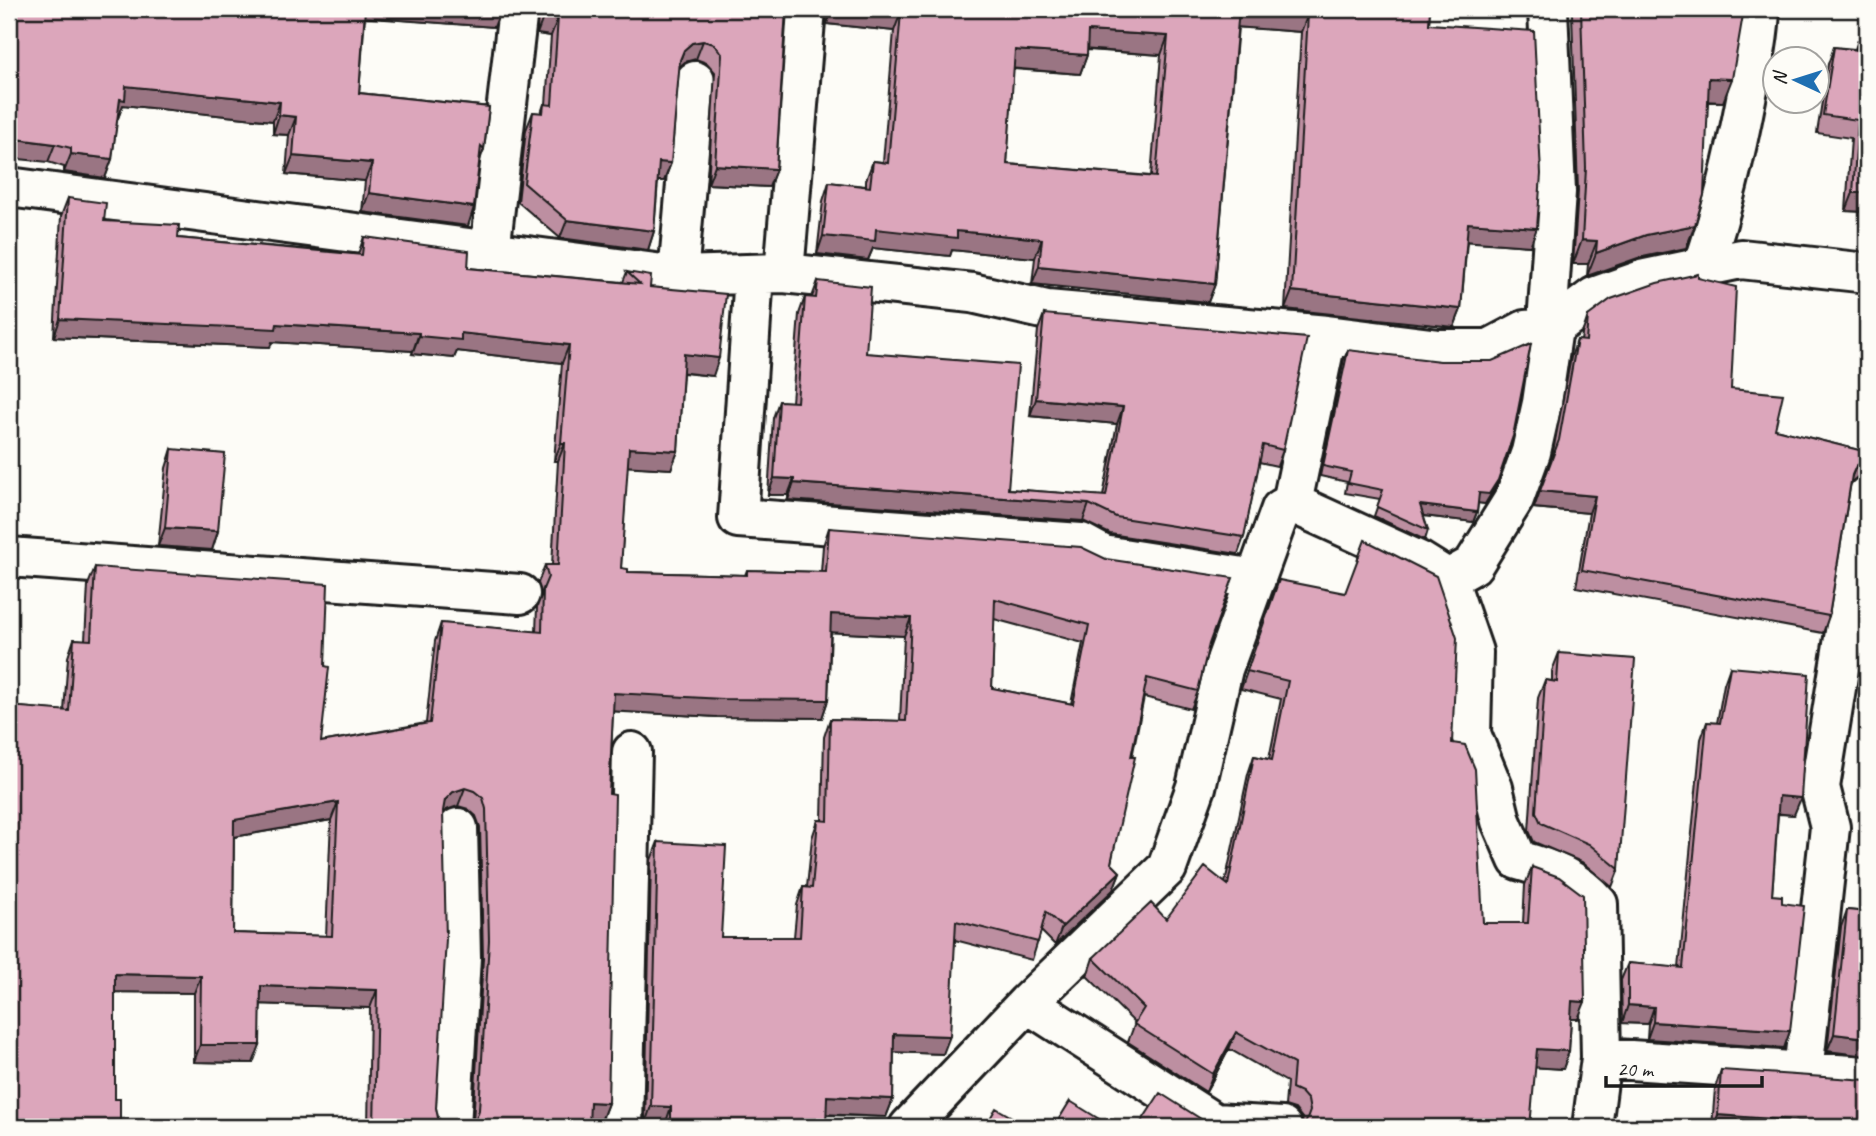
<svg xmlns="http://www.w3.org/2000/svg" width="1876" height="1136" font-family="Caveat,sans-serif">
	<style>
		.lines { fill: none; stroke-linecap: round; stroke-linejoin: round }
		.minor-casing { stroke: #1c1c1c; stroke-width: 44 }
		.minor { stroke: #fdfcf7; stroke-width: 38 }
		.wall { fill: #bd8fa1; stroke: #1c1c1c; stroke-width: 2; fill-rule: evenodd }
		.shaded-wall { fill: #9a7483; stroke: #1c1c1c; stroke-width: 2 }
		.building { fill: #dca6bb; stroke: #1c1c1c; stroke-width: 2; fill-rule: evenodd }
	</style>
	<rect width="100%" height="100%" fill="#fdfcf7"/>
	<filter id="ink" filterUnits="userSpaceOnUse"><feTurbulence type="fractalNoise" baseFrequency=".0143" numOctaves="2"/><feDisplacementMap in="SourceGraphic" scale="14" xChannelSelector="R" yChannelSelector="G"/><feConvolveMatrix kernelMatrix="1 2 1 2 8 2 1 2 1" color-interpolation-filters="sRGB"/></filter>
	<g filter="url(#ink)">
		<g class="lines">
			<defs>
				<path id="minor" d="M9,187L678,276L784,273L972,293L1047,310L1327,335L1439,349H1489L1525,330L1553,328L1594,297L1645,279L1741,259L1867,273
					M490,251L518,9
					M1703,267C1722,212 1735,157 1746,99C1752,69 1759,39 1760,9
					M784,273L806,9
					M754,274L738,518L1081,543L1103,555L1256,579
					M678,276L695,81
					M1292,503L1327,335
					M9,557L520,594
					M1448,579L1473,565L1514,499L1531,452L1542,403L1553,328L1548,309L1556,192L1548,9
					M1027,1003L1214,1123L1282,1127
					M1601,1058L1867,1076
					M1803,1072L1830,827L1820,787L1867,496
					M451,1127L461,957L458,828
					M623,1127L632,752
					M909,1127L1027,1003L1167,868L1196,787L1223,669L1281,509L1292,503L1419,561L1448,579L1473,652L1471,734L1493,788L1501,821L1518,860C1551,869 1576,878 1598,904L1601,1058L1592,1127"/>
			</defs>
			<!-- minor casing -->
			<use href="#minor" class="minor-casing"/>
			<!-- minor -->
			<use href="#minor" class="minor"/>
		</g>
		<!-- wall -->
		<path class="wall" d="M9,9H501L494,27L365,17L359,93L489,107L484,149L479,163L468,226L362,212L365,181L286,174L289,135L273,134V121L123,105L118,118H117L112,159L105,178L64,172V167L48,162Z
			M538,9H787L776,169L769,187L708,184L715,72L707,63L696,59L685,62L679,67L671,163L664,181H658L654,231L648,250L560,238L518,202L526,130L533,112L541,113L544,104H546L551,36L537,34Z
			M826,9H1430L1429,24L1530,246L1467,241L1461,309L1454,327L1285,309L1301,32L1238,27L1215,284L1208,302L1032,284L1035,258L952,250L950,256L873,248L868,260L817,254L823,201L829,182L866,186V180L873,161L883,162L894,31L827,24ZM1087,50L1161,55L1151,176L1007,164L1013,69L1080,74L1087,55Z
			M1574,9H1744L1723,102H1708L1686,248L1638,258L1587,276L1588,264H1573L1578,191L1572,14Z
			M1858,40L1867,41V212L1846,211L1851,138L1817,133L1828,64L1834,47L1855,49Z
			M68,198L104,221L178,238L358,254L364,237L468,268L623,282L627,272L650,287L713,376L683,373L678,451L671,469L627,466L621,568L628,572L745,575L747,570L821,572L823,546L829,528L1209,644L1198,691L1191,709L1144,697L1111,863L1120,872L1113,890L1055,945L1041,931L1032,960L955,940L943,1054L894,1052L893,1099L886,1117L826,1115V1127H665V1125L645,1124L651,860L658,842L721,937H794L797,905L803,887H807L812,838L818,820H822L824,737L830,719L900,721L904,636L831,632L828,700L822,718L717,717L613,711L609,794L608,1103L601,1121L589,1120L473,1123L483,958L480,827L476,816L468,809L458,806L446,810L443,813L436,1108L438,1118L446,1127H368L370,1008L261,1004L253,1063L194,1062V993L115,992L9,1127V706L64,711L68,657L74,639L85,640L88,585L95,567L321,742L426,723L435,641L441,623L536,632L537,607L542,594L538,583L545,565H552L558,461H554L562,363L457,351L454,358L412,354L413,351L272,342L270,347L54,337L61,216ZM994,619L1083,643L1071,704L992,688ZM331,820L326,936L233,933L234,837Z
			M1698,278L1731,389L1775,429L1867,452V475H1860L1851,482L1829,616L1823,633L1576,587L1589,513L1534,508L1552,457L1571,357L1577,340L1581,341L1582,334L1588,316Z
			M818,281L866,353L1008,489L1103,496L1117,424L1030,416L1038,330L1044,314L1283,450L1277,466L1259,462L1244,537L1238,554L1110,534L1083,521L788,500V495H768L773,418L779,401L792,402L799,314L805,297H812Z
			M1348,350L1494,489L1485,504L1478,503L1477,512L1473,522L1423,516L1428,530L1425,540L1374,516L1380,499L1345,493L1347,482L1320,476L1344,359Z
			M172,449L218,531L212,550L158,546L166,468Z
			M1279,580L1452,743L1483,923H1523L1525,885L1532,867L1578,1019H1571L1569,1051L1563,1069L1535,1067L1303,1125L1302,1118L1295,1109L1285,1106L1287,1082L1229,1049L1206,1092L1128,1042L1135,1023L1087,976L1093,958L1166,919L1225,883L1248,774L1254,756L1269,759L1281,699L1241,689Z
			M1559,653L1619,869L1612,887L1582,862L1534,842L1529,831L1538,698L1545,680L1552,681V671Z
			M1730,667L1794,815L1778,814L1772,895L1782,903L1790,1031L1784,1048L1647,1039L1648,1024L1622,1023L1621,980L1628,963L1679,968L1701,739L1707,722L1717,723L1724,684Z
			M1847,910L1867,912V1056L1827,1051L1841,927Z
			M1721,1070L1867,1127H1712L1715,1088Z"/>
		<!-- shaded-wall -->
		<path class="shaded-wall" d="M362,9H501L494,27L359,17Z
			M832,9H869L901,12L894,31L827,24Z
			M1242,9L1308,14L1301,32L1235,27Z
			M544,15L558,17L551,36L537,34Z
			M1088,31L1168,36L1161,55L1082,49Z
			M703,41L696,59L685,62L677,69L684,50L692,43Z
			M1015,50L1087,55L1080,74L1008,68Z
			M1709,78L1732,79L1723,102L1701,101Z
			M126,86L280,102L273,121L123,105L118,118H113L120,99Z
			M279,115L296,117L289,135L273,134Z
			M9,138L55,144L48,162L9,158Z
			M71,154L112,159L105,178L64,172Z
			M293,156L372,163L365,181L286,174Z
			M659,162L671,163L664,181H652Z
			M715,165L776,169L769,187L708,184Z
			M369,193L474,207L468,226L362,212Z
			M1853,193H1867V212L1846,211Z
			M567,220L654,231L648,250L560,238Z
			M1468,223L1537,228L1530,246L1462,241Z
			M1695,225L1686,248L1638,258L1587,276L1596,253L1646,235Z
			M876,229L957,231L1042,239L1035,258L952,250L950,256L873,248L868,260L817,254L823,236Z
			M1582,240L1597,241L1588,264H1573Z
			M1039,266L1215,284L1208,302L1032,284Z
			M1292,291L1461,309L1454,327L1285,309Z
			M60,319L277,324L419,333L413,351L272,342L270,347L54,337Z
			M461,333L569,345L562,363L457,351L454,358L412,354L419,336Z
			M684,354L719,358L713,376L678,372Z
			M1036,399L1123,407L1117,424L1030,416Z
			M561,443H565L558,461H554Z
			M629,448L678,451L671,469L622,466Z
			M1866,458H1867V475H1860L1850,483L1845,493L1856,466Z
			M774,478L794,479L788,495H768Z
			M1498,480L1494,489L1485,504L1476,503L1479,493Z
			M794,483L1089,504L1083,521L788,500Z
			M1540,491L1595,496L1589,513L1534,508Z
			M1420,505L1477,512L1473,522L1416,515Z
			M165,528L218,531L212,550L158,546Z
			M831,614L911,618L904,636L825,632Z
			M614,693L828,700L822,718L717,717L607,711Z
			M465,788L458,806L446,810L439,818L445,800L453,792Z
			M1779,796L1801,798L1794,815L1773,813Z
			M338,802L331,820L228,838L234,820Z
			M1120,872L1113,890L1055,945L1062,927Z
			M115,974L201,976L194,993L108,992Z
			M261,986L377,990L370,1008L255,1004Z
			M1572,1001L1585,1002L1578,1019H1566Z
			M1628,1005L1654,1007L1648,1024L1622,1023Z
			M1653,1022L1790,1031L1784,1048L1647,1039Z
			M1236,1032L1229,1049L1206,1092L1213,1074Z
			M894,1034L950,1036L943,1054L888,1052Z
			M1834,1034L1867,1038V1056L1827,1051Z
			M200,1045H260L253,1063L194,1062Z
			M1537,1049L1569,1051L1563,1069L1530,1067Z
			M827,1096L893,1099L886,1117L821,1114Z
			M590,1102L608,1103L601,1121L584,1120Z
			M651,1106L671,1107L665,1125L645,1124Z
			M1718,1115L1827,1123L1826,1127H1713Z"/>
		<!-- building -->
		<path class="building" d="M9,9H365L359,93L489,107L484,149L481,146L474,207L369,193L372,163L293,156L296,117L279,115L280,102L126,86L125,100L120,99L112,159L71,154V148L55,144L9,138Z
			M544,9H786L776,169L715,165L722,54L714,44L703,41L692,43L684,50L680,60L671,163L659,162L654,231L567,220L524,183L533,112L543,113L544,104L552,105L558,17L544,15Z
			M869,9H1239L1215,284L1039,266L1042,239L957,231V238L876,229L875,241L823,236L829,182L870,187L873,161L888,163L901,12ZM1088,31L1168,36L1156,177L1007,164L1015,50L1087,55Z
			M1242,9H1430L1429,24L1534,31L1541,174L1537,228L1468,223L1461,309L1292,291L1308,14Z
			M1581,9H1744L1732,79L1709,78L1704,195L1695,225L1646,235L1596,253L1597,241L1582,240L1586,168Z
			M1858,40L1867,41V193H1853L1858,120L1823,115L1834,47L1856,50Z
			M68,198L106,203L104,221L179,225L178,238L362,255L364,237L469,251L468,268L640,284L627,272L651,276L650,287L726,294L719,358L684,354L678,451L629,448L621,568L628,569V572L747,575V570L826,572L829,528L1081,547L1106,559L1233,578L1209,644L1198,691L1147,678L1131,757H1135L1111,863L1120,872L1062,927L1046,912L1038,942L956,921L950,1036L894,1034L893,1099L827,1096L826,1127H671V1107L651,1106L658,842L726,846L721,937H800L803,887L812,888L818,820L828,821L830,719L906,721L911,618L831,614L828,700L723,699L614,693L609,794L615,795L608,1103L590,1102L589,1127H469L475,1122L479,1110L489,940L486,809L483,798L474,791L465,788L453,792L445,800L443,811L446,939L436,1108L438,1118L446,1127H374L377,990L261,986L260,1045H200L201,976L115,974V1099H120V1127H9L11,985H9V706L69,711L74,639L91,640L95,567L328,584L325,666L329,667L321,742L430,723L441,623L542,632L543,589L548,577L545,565H558L565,443H561L569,345L461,333V340L419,336V333L277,324L276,329L60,319ZM995,599L1089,625L1073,704L992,688ZM338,802L332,936L233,933L234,820Z
			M1698,274V278L1736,287L1731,389L1783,394L1775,429L1867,452V458L1856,466L1852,475L1829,616L1582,570L1595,496L1540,491L1559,440L1577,340L1586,341L1588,316L1611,299L1657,283Z
			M818,281L871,287L866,353L1018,365L1008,489L1106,496L1123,407L1036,399L1044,314L1307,338L1283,450L1263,445L1244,537L1116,517L1089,504L794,483V479L774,478L779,401L797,402L805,297L816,298Z
			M1531,344L1513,436L1498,480L1489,494L1479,493L1477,512L1420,505L1428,530L1377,507L1383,490L1348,483L1351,472L1323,466L1348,350L1440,361H1492Z
			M172,449L225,454L218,531L165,528Z
			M1365,540L1436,576L1457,638L1452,743L1465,745L1475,769L1483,923H1528L1532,867L1559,877L1583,895L1585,1002L1572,1001L1569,1051L1537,1049L1530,1127H1300L1306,1122L1310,1111L1308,1100L1301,1092L1292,1088L1294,1064L1236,1032L1213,1074L1134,1024L1144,1008L1093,958L1151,903L1166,919L1205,867L1228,885L1254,756L1272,760L1288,681L1247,671L1279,580L1345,593Z
			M1559,653L1635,659L1619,869L1589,844L1541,823L1536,812L1545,680L1557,682Z
			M1730,667L1809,674L1801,798L1779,796L1772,895L1782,896V903L1804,906L1790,1031L1653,1022L1654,1007L1628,1005V963L1683,968L1707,722L1720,723Z
			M1847,910L1867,912V1038L1834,1034Z
			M1721,1070L1867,1080V1127H1827V1123L1718,1115Z
			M1160,1093L1209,1124L1220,1127H1138Z
			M1070,1101L1112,1127H1054Z
			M996,1108L1029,1127H985Z"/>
	</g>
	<!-- margin -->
	<rect width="1876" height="1136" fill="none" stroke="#fdfcf7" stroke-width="35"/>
	<rect x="18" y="18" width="1841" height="1101" fill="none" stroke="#1c1c1c" stroke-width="2.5" filter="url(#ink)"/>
	<!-- north arrow -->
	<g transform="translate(1796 80) rotate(274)"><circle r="33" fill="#fdfcf7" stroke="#a3a29f" stroke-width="2"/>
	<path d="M0-5L12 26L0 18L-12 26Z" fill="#1f6fb2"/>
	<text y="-10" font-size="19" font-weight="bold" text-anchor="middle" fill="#1c1c1c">N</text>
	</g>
	<!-- scale -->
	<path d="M1606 1076v10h156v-10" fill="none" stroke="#1c1c1c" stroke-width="3.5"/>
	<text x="1617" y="1076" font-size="21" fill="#1c1c1c" stroke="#fdfcf7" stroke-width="5" paint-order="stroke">20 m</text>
</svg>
